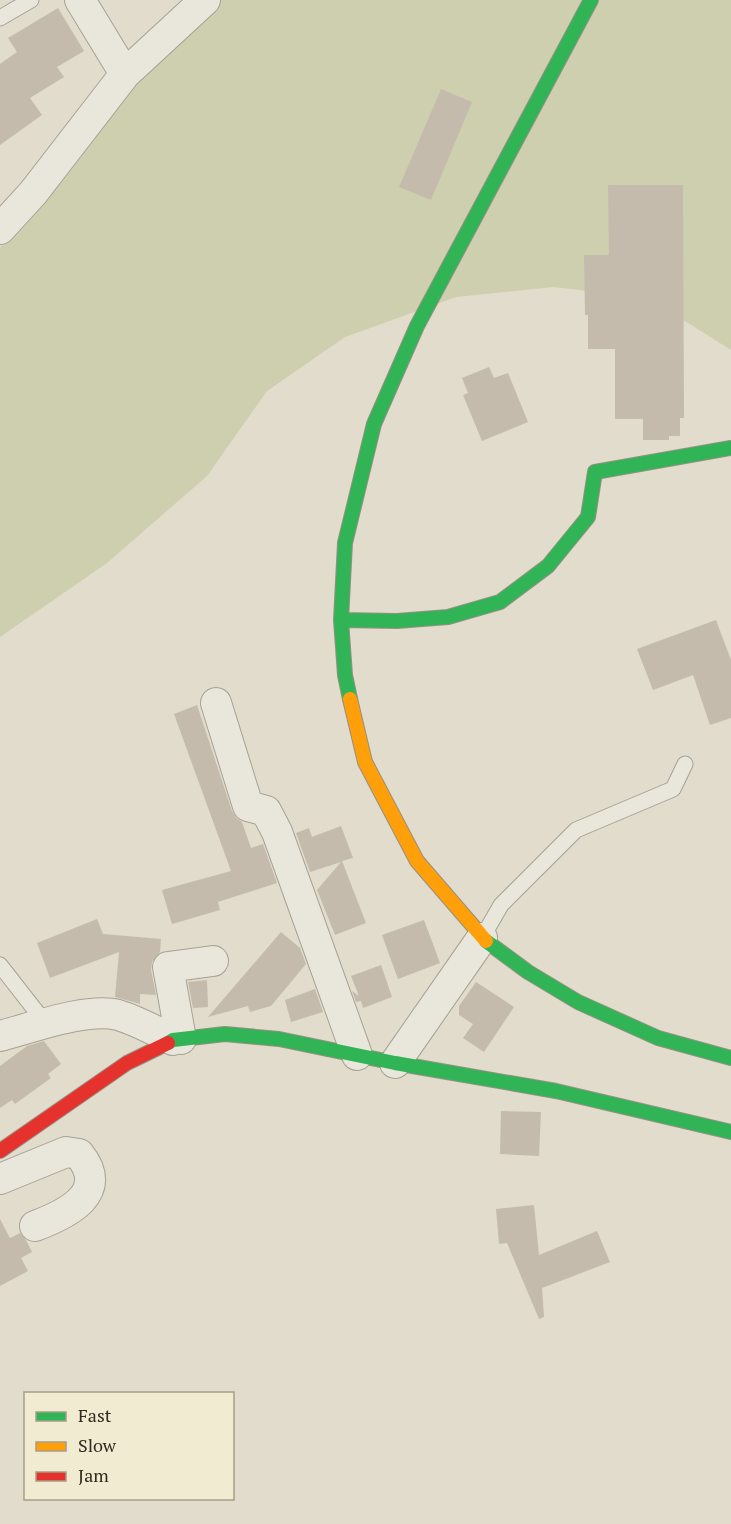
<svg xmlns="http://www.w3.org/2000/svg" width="731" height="1524" font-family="'PT Serif',serif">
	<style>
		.green { fill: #cdcfaf }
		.building { fill: #c4bbac }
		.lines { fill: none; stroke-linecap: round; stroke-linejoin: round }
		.lane-casing { stroke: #a6a194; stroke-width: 17 }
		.street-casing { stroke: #a6a194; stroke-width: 32 }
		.fast-casing { stroke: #959084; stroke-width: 16 }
		.slow-casing { stroke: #959084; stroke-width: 16 }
		.jam-casing { stroke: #959084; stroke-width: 16 }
		.lane { stroke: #e9e6dc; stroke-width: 15 }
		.street { stroke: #e9e6dc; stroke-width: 30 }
		.fast { stroke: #30b455; stroke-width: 14 }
		.slow { stroke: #ff9f0a; stroke-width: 14 }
		.jam { stroke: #e5322d; stroke-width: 14 }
	</style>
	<rect width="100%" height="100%" fill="#e1dccb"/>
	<!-- green -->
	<path class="green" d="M188,0H731V350L685,321L626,295L553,287L456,297L345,337L267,391L207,476L107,563L0,637V247L28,220Z"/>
	<!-- building -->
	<path class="building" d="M58,8L84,51L57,67L64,77L30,98L42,115L0,145V64L17,52L8,38Z
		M441,89L472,102L431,200L399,187Z
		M608,185H683L684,418H680V436H669V440H643V419H615V349H588V315H585L584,255H609Z
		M489,367L494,378L508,373L528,422L482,441L463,395L468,393L462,378Z
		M716,620L731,660V718L710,725L693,675L653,690L637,649Z
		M197,705L232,811L236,818L242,822L251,848L263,844L277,883L218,902L220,910L172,924L162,890L231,871L174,714Z
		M341,826L353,858L342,861L366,923L335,935L317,890L341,862L310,872L296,833L309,828L312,837Z
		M97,919L103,934L161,939L160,952L152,962L151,970L156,995L140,994V1004L115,997L119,952L50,978L37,943Z
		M424,920L440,963L398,979L382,935Z
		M281,932L300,948L306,964L271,1006L250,1012L248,1006L208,1017Z
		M381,965L392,997L363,1008L361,1001L356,1002L352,991L359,996L351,976Z
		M207,980L208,1007L193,1008L188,982Z
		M476,982L514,1007L484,1052L463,1038L473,1024L459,1015V1006Z
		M315,989L323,1012L291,1022L285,1000Z
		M44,1041L61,1064L48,1074L51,1078L15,1104L12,1100L0,1108V1066L27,1046Z
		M501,1111L541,1112L539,1156L500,1154Z
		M534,1205L539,1255L597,1231L610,1262L542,1288L544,1317L539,1319L507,1243L499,1244L496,1209Z
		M0,1219L10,1238L20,1233L26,1240L32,1252L21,1258L28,1271L0,1286Z"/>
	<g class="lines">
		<defs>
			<path id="lane" d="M0,18L31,0
				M482,938L501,905L576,830L673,789L685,764
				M0,965L46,1024"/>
			<path id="street" d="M80,0L125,74
				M0,229L33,193L125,74L205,0
				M216,703L248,806L266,811L277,832L357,1055
				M0,1036C31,1028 88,1007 118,1015C138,1021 156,1031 173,1040
				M181,1039L168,967L213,961
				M395,1063L482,938
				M0,1179L66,1152L79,1154C111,1193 67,1214 35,1226"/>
			<path id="fast" d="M341,620L397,621L448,617L500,602L548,566L588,517L595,472L731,448
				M350,699L345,675L341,620L345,543L374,424L417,326L591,0
				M486,941L528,972L578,1002L658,1038L731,1058
				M168,1043L173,1040L225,1034L279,1039L395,1063L556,1091L731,1132"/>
			<path id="slow" d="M350,699L365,762L417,861L486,941"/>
			<path id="jam" d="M0,1151L127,1063L168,1043"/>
		</defs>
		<!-- lane casing -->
		<use href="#lane" class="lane-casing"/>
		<!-- street casing -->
		<use href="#street" class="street-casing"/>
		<!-- fast casing -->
		<use href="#fast" class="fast-casing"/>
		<!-- slow casing -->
		<use href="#slow" class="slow-casing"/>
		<!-- jam casing -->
		<use href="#jam" class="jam-casing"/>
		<!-- lane -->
		<use href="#lane" class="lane"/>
		<!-- street -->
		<use href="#street" class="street"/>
		<!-- fast -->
		<use href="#fast" class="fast"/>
		<!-- slow -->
		<use href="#slow" class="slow"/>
		<!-- jam -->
		<use href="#jam" class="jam"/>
	</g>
	<!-- legend -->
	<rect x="24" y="1392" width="210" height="108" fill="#f1ebd1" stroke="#a59e89" stroke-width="1.5"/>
	<rect x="36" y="1412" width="30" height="9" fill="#30b455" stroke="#a59e89" stroke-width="1.5"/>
	<text x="78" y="1422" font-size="18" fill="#322a1e">Fast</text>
	<rect x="36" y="1442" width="30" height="9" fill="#ff9f0a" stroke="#a59e89" stroke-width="1.5"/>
	<text x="78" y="1452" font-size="18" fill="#322a1e">Slow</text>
	<rect x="36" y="1472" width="30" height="9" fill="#e5322d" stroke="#a59e89" stroke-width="1.5"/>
	<text x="78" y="1482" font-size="18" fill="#322a1e">Jam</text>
</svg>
